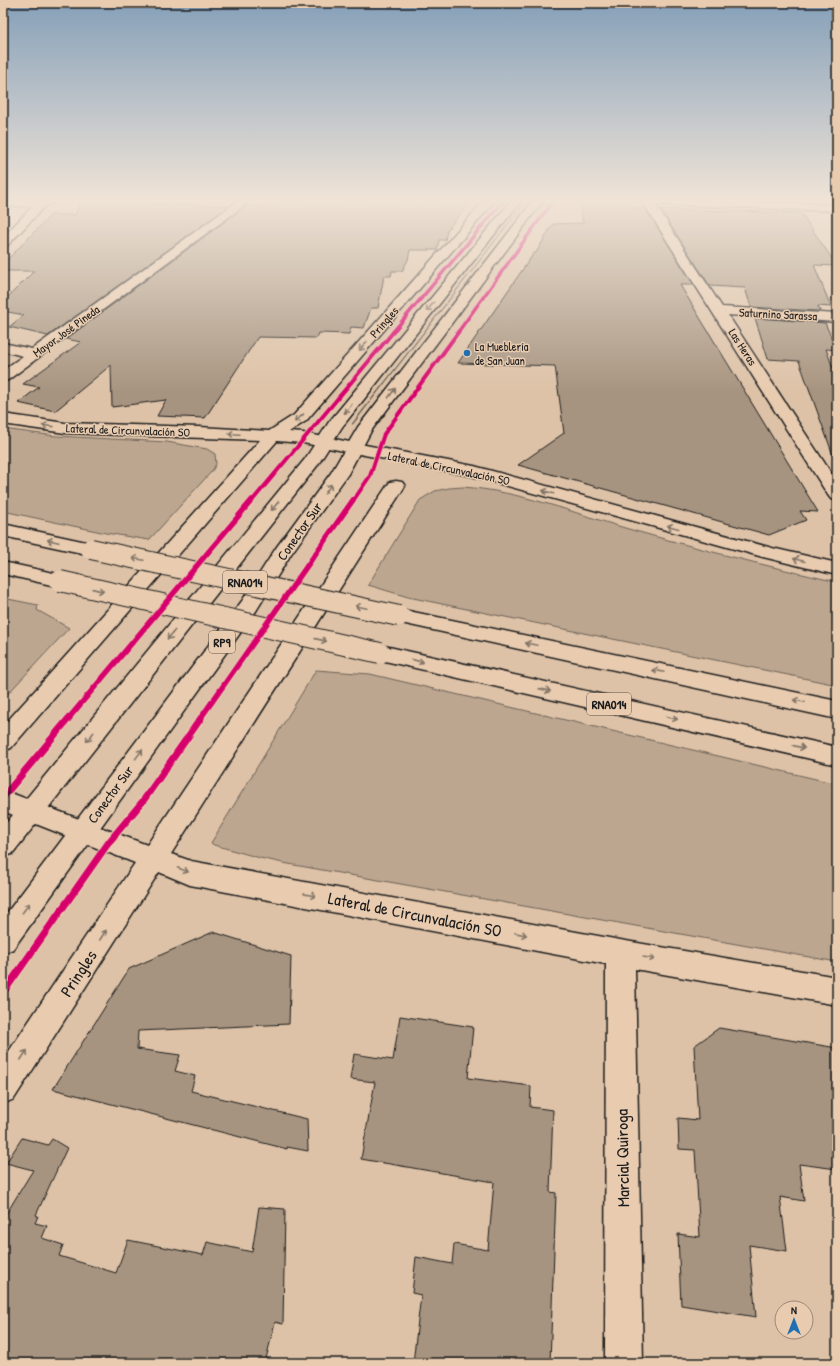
<svg xmlns="http://www.w3.org/2000/svg" width="840" height="1366" font-family="'Patrick Hand',sans-serif">
	<style>
		.green { fill: #bca690; stroke: #6c6156 }
		.building { fill: #a79480; stroke: #1c1c1c }
		.lines { fill: none; stroke-linecap: round; stroke-linejoin: round }
		.minor-casing { stroke: #1c1c1c; stroke-width: 3 }
		.major-casing { stroke: #1c1c1c; stroke-width: 3 }
		.highway-casing { stroke: #1c1c1c; stroke-width: 3 }
		.minor { fill: #e9ccb0; fill-rule: evenodd }
		.major { fill: #e9ccb0; fill-rule: evenodd }
		.highway { fill: #e9ccb0; fill-rule: evenodd }
		.highway-bridge-casing { stroke: #1c1c1c; stroke-width: 22; stroke-linecap: butt }
		.highway-bridge { stroke: #e9ccb0; stroke-width: 20 }
		.cycleway-far3-casing { stroke: #e9ccb0; stroke-width: 5 }
		.cycleway-far2-casing { stroke: #e9ccb0; stroke-width: 6 }
		.cycleway-far1-casing { stroke: #e9ccb0; stroke-width: 8 }
		.cycleway-casing { stroke: #e9ccb0; stroke-width: 10 }
		.cycleway-far3 { stroke: #d6006c; stroke-width: 3.5 }
		.cycleway-far2 { stroke: #d6006c; stroke-width: 4 }
		.cycleway-far1 { stroke: #d6006c; stroke-width: 5.5 }
		.cycleway { stroke: #d6006c; stroke-width: 7 }
		.oneway { stroke: #827466 }
		.poi-dot { fill: #1f6fb2; stroke: #e9ccb0; stroke-width: 1.5 }
		.labels { text-anchor: middle; dominant-baseline: central; stroke-width: 3; stroke-linejoin: round; paint-order: stroke }
		.far-street-label { font-size: 12px; fill: #1c1c1c; stroke: #e9ccb0 }
		.far-poi-label { font-size: 12px; fill: #1c1c1c; stroke: #e9ccb0; text-anchor: start }
		.shield { fill: #e9ccb0; stroke: #5a5148; stroke-width: 1 }
		.shield-label { font-size: 13px; font-weight: bold; fill: #1c1c1c }
		.street-label { font-size: 14px; fill: #1c1c1c; stroke: #e9ccb0 }
		.near-street-label { font-size: 17px; fill: #1c1c1c; stroke: #e9ccb0 }
	</style>
	<rect width="100%" height="100%" fill="#ddc2a7"/>
	<filter id="ink" filterUnits="userSpaceOnUse"><feTurbulence type="fractalNoise" baseFrequency=".025" numOctaves="2"/><feDisplacementMap in="SourceGraphic" scale="8" xChannelSelector="R" yChannelSelector="G"/><feConvolveMatrix kernelMatrix="1 2 1 2 8 2 1 2 1" color-interpolation-filters="sRGB"/></filter>
	<g filter="url(#ink)">
		<!-- green -->
		<path class="green" d="M526,201L353,424H352Z
			M3,429L56,436L167,442L207,449L215,454L216,464L212,471L149,540L106,533L3,511Z
			M463,487C519,491 571,512 625,528C695,548 766,566 837,582V685L408,597L368,585L420,500L435,491L449,488Z
			M3,598L38,605L37,610L69,628L3,699Z
			M316,670L370,674L837,784V962L283,863L260,858L214,845L211,843Z"/>
		<!-- building -->
		<path class="building" d="M89,201L229,206L48,336L9,327L24,315L3,311V302L34,271H3V264L51,215H75L80,202Z
			M270,201H471L447,230L445,240H439L437,250H410L408,260L402,271H392L391,276H384L378,308H371L364,328L351,327L349,334L319,333L317,338L258,337L205,418L157,416L166,400L112,407L111,365L55,411L18,403L39,387L23,384L81,342L66,339L246,206L263,207Z
			M579,201H629L633,208H645L694,285H680L818,512L800,511L806,520L769,535L518,465L564,433L555,366L458,363L534,253H536L553,224L583,223Z
			M660,209L801,213L837,266L814,265L831,307L818,306L820,311L751,307L745,288L710,286Z
			M755,318L825,323L837,350L826,349L837,379V455H833L799,361L768,359Z
			M213,932L291,956L289,1024L138,1031L137,1049L180,1055L175,1071L195,1076L191,1091L307,1119L308,1151L287,1147V1149L53,1089L129,969Z
			M400,1016L473,1027L468,1078L531,1086L530,1107L553,1110L550,1192L556,1193L550,1363H413L421,1295L412,1293L416,1257L452,1264L454,1244L488,1250L494,1182L361,1159L375,1082L350,1079L354,1054L393,1060Z
			M719,1028L837,1048V1169L799,1164L804,1201L780,1197L787,1251L749,1245L756,1317L681,1305L678,1234L700,1237L695,1150L679,1149L678,1118L698,1120L694,1046Z
			M22,1138L48,1145L52,1139L67,1148L36,1215L38,1216L35,1223L47,1226L42,1238L63,1245L59,1256L116,1273L128,1240L203,1255L207,1242L252,1252L259,1207L285,1209L283,1324L275,1322L265,1363H3V1219L33,1170L6,1163Z"/>
		<g class="lines">
			<defs>
				<path id="minor" d="M3,201H54L53,203L46,205L7,246L3,247V237L33,206H3Z
					M238,201H250L8,380L3,381V370L23,356L3,351V343L32,349Z
					M484,201H495L306,421L289,432L303,433L474,466L772,548L837,563V575L763,557L472,476L303,443L277,441L11,748L3,751V726L260,440L65,433L3,424V414L65,423L199,427L269,431L294,415Z
					M642,201H728L837,205V211L655,204L722,307L837,314V322L728,315L837,482V500L831,499L828,495Z
					M396,481L402,482L405,486L171,854L191,861L620,940L837,977V1005L635,969L643,1363H605L606,964L190,885L159,872L14,1099L3,1104V1060L135,863L3,811V790L147,845L387,486L390,482Z"/>
				<path id="major" d="M511,201H521L342,427L317,466L12,854L3,857V827L305,459L329,422Z
					M533,201H543L371,431L348,474L291,554L256,611L13,949L3,953V918L242,601L276,548L331,473L358,427Z"/>
				<path id="highway" d="M3,524L91,543L98,545L100,549L98,553L91,555L3,536Z
					M3,562L67,576L70,581L67,586L60,587L3,574Z
					M399,609L837,701V719L392,621L389,616L392,611Z
					M380,645L837,747V765L372,658L369,653L372,648Z"/>
			</defs>
			<!-- minor casing -->
			<use href="#minor" class="minor-casing"/>
			<!-- major casing -->
			<use href="#major" class="major-casing"/>
			<!-- highway casing -->
			<use href="#highway" class="highway-casing"/>
			<!-- minor -->
			<use href="#minor" class="minor"/>
			<!-- major -->
			<use href="#major" class="major"/>
			<!-- highway -->
			<use href="#highway" class="highway"/>
			<defs>
				<path id="highway-bridge" d="M91,549L399,616
					M60,581L380,653"/>
			</defs>
			<!-- highway-bridge casing -->
			<use href="#highway-bridge" class="highway-bridge-casing"/>
			<!-- highway-bridge -->
			<use href="#highway-bridge" class="highway-bridge"/>
			<defs>
				<path id="cycleway-far3" d="M393,332L503,201
					M458,332L553,201"/>
				<path id="cycleway-far2" d="M252,501L394,331
					M353,501L370,476L384,434L459,331"/>
				<path id="cycleway-far1" d="M68,719L252,500
					M200,719L353,500"/>
				<path id="cycleway" d="M3,797L69,718
					M3,993L109,842L143,801L201,718"/>
			</defs>
			<!-- cycleway-far3 casing -->
			<use href="#cycleway-far3" class="cycleway-far3-casing"/>
			<!-- cycleway-far2 casing -->
			<use href="#cycleway-far2" class="cycleway-far2-casing"/>
			<!-- cycleway-far1 casing -->
			<use href="#cycleway-far1" class="cycleway-far1-casing"/>
			<!-- cycleway casing -->
			<use href="#cycleway" class="cycleway-casing"/>
			<!-- cycleway-far3 -->
			<use href="#cycleway-far3" class="cycleway-far3"/>
			<!-- cycleway-far2 -->
			<use href="#cycleway-far2" class="cycleway-far2"/>
			<!-- cycleway-far1 -->
			<use href="#cycleway-far1" class="cycleway-far1"/>
			<!-- cycleway -->
			<use href="#cycleway" class="cycleway"/>
		</g>
		<!-- one-way arrows -->
		<defs><path id="oneway-shaft" d="M-6 0H5M1.5-3L5.5 0L1.5 3" fill="none" stroke-width="1.6" stroke-linecap="round" stroke-linejoin="round"/></defs>
		<g class="oneway">
			<use href="#oneway-shaft" transform="translate(430 307) rotate(129)"/>
			<use href="#oneway-shaft" transform="translate(363 346) rotate(131)"/>
			<use href="#oneway-shaft" transform="translate(392 393) rotate(-53)"/>
			<use href="#oneway-shaft" transform="translate(348 409) rotate(129)"/>
			<use href="#oneway-shaft" transform="translate(299 418) rotate(139)"/>
			<use href="#oneway-shaft" transform="translate(48 426) rotate(-174)"/>
			<use href="#oneway-shaft" transform="translate(234 434) rotate(-177)"/>
			<use href="#oneway-shaft" transform="translate(328 489) rotate(-55)"/>
			<use href="#oneway-shaft" transform="translate(548 492) rotate(-164)"/>
			<use href="#oneway-shaft" transform="translate(275 506) rotate(129)"/>
			<use href="#oneway-shaft" transform="translate(673 527) rotate(-165)"/>
			<use href="#oneway-shaft" transform="translate(53 541) rotate(-168)"/>
			<use href="#oneway-shaft" transform="translate(138 559) rotate(-168)"/>
			<use href="#oneway-shaft" transform="translate(799 560) rotate(-166)"/>
			<use href="#oneway-shaft" transform="translate(98 590) rotate(13)"/>
			<use href="#oneway-shaft" transform="translate(361 607) rotate(-168)"/>
			<use href="#oneway-shaft" transform="translate(171 635) rotate(129)"/>
			<use href="#oneway-shaft" transform="translate(321 640) rotate(13)"/>
			<use href="#oneway-shaft" transform="translate(531 644) rotate(-168)"/>
			<use href="#oneway-shaft" transform="translate(418 661) rotate(13)"/>
			<use href="#oneway-shaft" transform="translate(658 671) rotate(-168)"/>
			<use href="#oneway-shaft" transform="translate(545 690) rotate(13)"/>
			<use href="#oneway-shaft" transform="translate(799 701) rotate(-168)"/>
			<use href="#oneway-shaft" transform="translate(672 718) rotate(13)"/>
			<use href="#oneway-shaft" transform="translate(90 737) rotate(129)"/>
			<use href="#oneway-shaft" transform="translate(799 747) rotate(13)"/>
			<use href="#oneway-shaft" transform="translate(139 754) rotate(-54)"/>
			<use href="#oneway-shaft" transform="translate(183 870) rotate(21)"/>
			<use href="#oneway-shaft" transform="translate(310 895) rotate(11)"/>
			<use href="#oneway-shaft" transform="translate(26 908) rotate(-53)"/>
			<use href="#oneway-shaft" transform="translate(521 934) rotate(11)"/>
			<use href="#oneway-shaft" transform="translate(103 935) rotate(-57)"/>
			<use href="#oneway-shaft" transform="translate(649 958) rotate(10)"/>
			<use href="#oneway-shaft" transform="translate(24 1055) rotate(-57)"/>
		</g>
	</g>
	<!-- sky -->
	<linearGradient id="sky" x2="0" y2="1"><stop stop-color="#86a0b9"/><stop offset="0.51" stop-color="#f0e4d7"/><stop offset="1" stop-color="#f0e4d7" stop-opacity="0"/></linearGradient>
	<rect width="840" height="392" fill="url(#sky)"/>
	<!-- markers -->
	<circle class="poi-dot" cx="467" cy="353" r="4"/>
	<g class="labels">
		<!-- far-street labels -->
		<g class="far-street-label">
			<text transform="translate(778 314) rotate(3)">Saturnino Sarassa</text>
			<text transform="translate(384 322) rotate(-49)">Pringles</text>
			<text transform="translate(66 331) rotate(-36)">Mayor José Pineda</text>
			<text transform="translate(743 347) rotate(57)">Las Heras</text>
			<text transform="translate(128 430) rotate(2)">Lateral de Circunvalación SO</text>
			<text transform="translate(449 468) rotate(12)">Lateral de Circunvalación SO</text>
		</g>
		<!-- far-poi labels -->
		<g class="far-poi-label">
			<text x="475" y="346">La Mueblería<tspan x="475" dy="14">de San Juan</tspan></text>
		</g>
		<!-- shield labels -->
		<g class="shield">
			<rect x="223" y="571" width="44" height="22" rx="3"/>
			<rect x="209" y="631" width="26" height="22" rx="3"/>
			<rect x="587" y="693" width="44" height="22" rx="3"/>
		</g>
		<g class="shield-label">
			<text x="245" y="582">RNA014</text>
			<text x="222" y="642">RP9</text>
			<text x="609" y="704">RNA014</text>
		</g>
		<!-- street labels -->
		<g class="street-label">
			<text transform="translate(299 531) rotate(-55)">Conector Sur</text>
			<text transform="translate(110 794) rotate(-54)">Conector Sur</text>
		</g>
		<!-- near-street labels -->
		<g class="near-street-label">
			<text transform="translate(415 914) rotate(11)">Lateral de Circunvalación SO</text>
			<text transform="translate(78 973) rotate(-57)">Pringles</text>
			<text transform="translate(622 1158) rotate(-91)">Marcial Quiroga</text>
		</g>
	</g>
	<!-- margin -->
	<rect width="840" height="1366" fill="none" stroke="#e9ccb0" stroke-width="16"/>
	<rect x="8" y="8" width="824" height="1350" fill="none" stroke="#1c1c1c" stroke-width="1.5" filter="url(#ink)"/>
	<!-- north arrow -->
	<g transform="translate(794 1320)"><circle r="19" fill="#e9ccb0" stroke="#978675"/>
	<path d="M0-3L7 15L0 10L-7 15Z" fill="#1f6fb2"/>
	<text y="-6" font-size="11" font-weight="bold" text-anchor="middle" fill="#1c1c1c">N</text>
	</g>
</svg>
